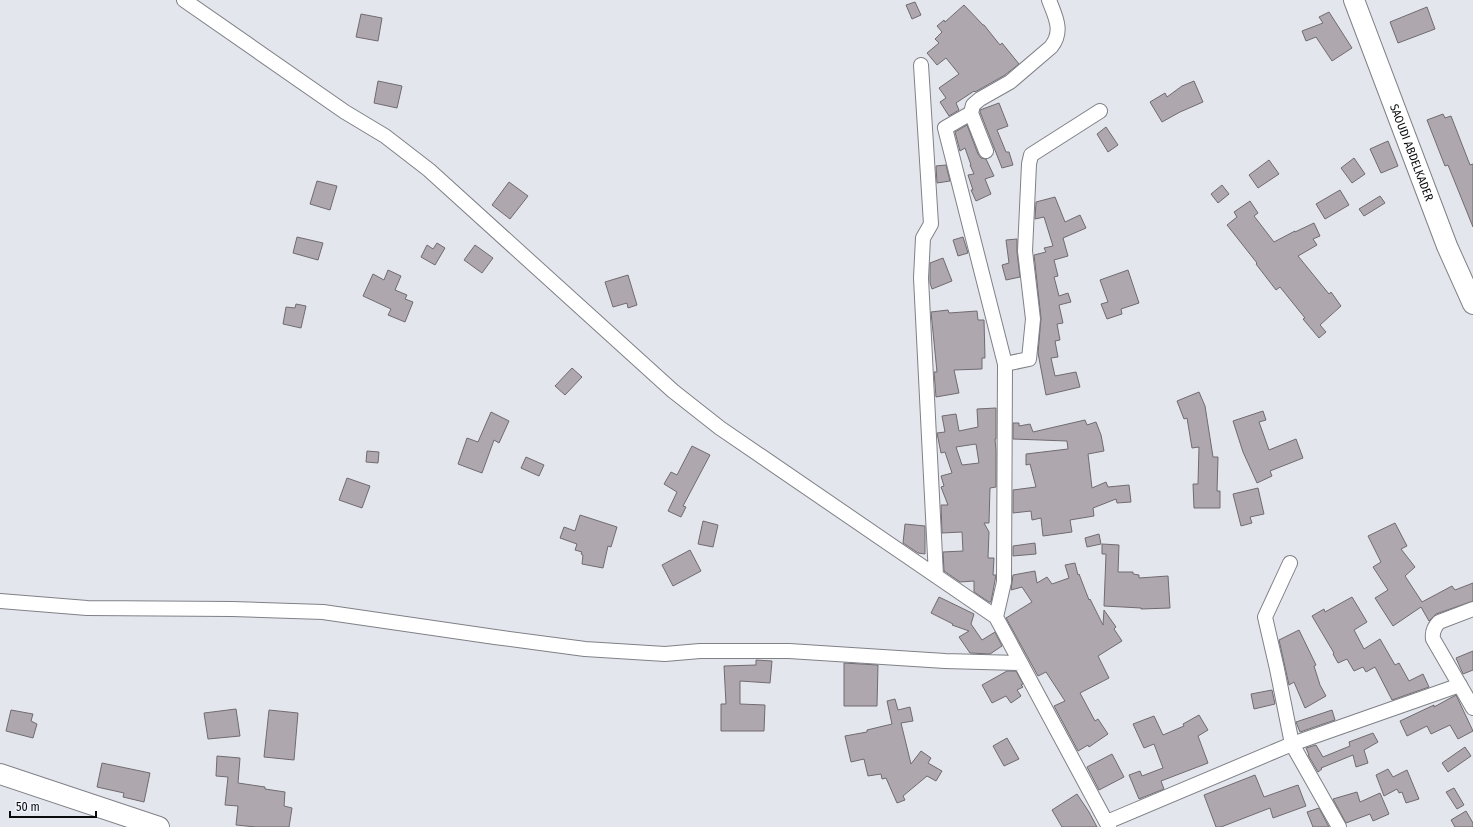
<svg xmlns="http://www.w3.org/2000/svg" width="1473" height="827" font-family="'Fira Sans Condensed',sans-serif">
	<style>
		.building { fill: #aea8ae; stroke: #706b70; fill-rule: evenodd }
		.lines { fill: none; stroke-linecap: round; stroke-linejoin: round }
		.street-casing { stroke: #7f8187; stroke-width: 16 }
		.secondary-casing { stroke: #7f8187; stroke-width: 22 }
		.street { stroke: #fff; stroke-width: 14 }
		.secondary { stroke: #fff; stroke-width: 20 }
		.labels { text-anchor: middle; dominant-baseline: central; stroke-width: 3; stroke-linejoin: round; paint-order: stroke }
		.street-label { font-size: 12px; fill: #0a0b0d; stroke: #f1f3fa }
	</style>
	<rect width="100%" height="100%" fill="#e4e6ed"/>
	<!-- building -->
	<path class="building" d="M915,2L921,15L912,19L906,5Z
		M964,5L983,25H984L1000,45L1002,43L1019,64L1005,75L975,92L974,91L956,103L959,110L949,116L940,102L946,98L939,88L959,74L946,58L937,65L927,53L939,43L935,39L942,32L937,26L944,20L945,22Z
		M1427,7L1435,29L1398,43L1390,22Z
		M1329,12L1352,48L1332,61L1316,37L1306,41L1302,31L1323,23L1319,17Z
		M361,14L382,18L378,41L356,37Z
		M378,81L402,86L397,108L374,103Z
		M1194,81L1203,102L1180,112L1162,122L1150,102L1165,93L1167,97L1182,86Z
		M999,103L1008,126L997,130L1006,152H1009L1013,165L1002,168L980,112V110Z
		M1443,114L1445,118L1451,116L1470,165L1473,164V227L1448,165L1445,166L1427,120Z
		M967,125L978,154L981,158L986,159L994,176L985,179L991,194L976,201L971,190H973L968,175L974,174L970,165H971L965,148L960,151L955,132Z
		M1106,127L1118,145L1108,152L1097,134Z
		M1388,141L1398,166L1381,173L1370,149Z
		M1354,158L1365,174L1352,183L1341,168Z
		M1269,160L1279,174L1258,188L1249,175Z
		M946,165L950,181L937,183L936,166Z
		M317,181L337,186L330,210L310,204Z
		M509,182L528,196L510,219L492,205Z
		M1222,185L1229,194L1218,203L1211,194Z
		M1340,190L1349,205L1325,219L1316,204Z
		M1380,196L1385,203L1364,216L1359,209Z
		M1055,197L1065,222L1080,215L1086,228L1063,238L1068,256L1054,260L1058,276L1054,277L1059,296L1068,293L1071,302L1059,305L1063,323L1057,324L1060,340L1055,341L1058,357L1051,358L1055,376L1076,372L1080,387L1046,395L1038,353L1041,318L1034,255L1046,252L1044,248L1053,246L1044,217L1035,219L1036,202Z
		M1250,201L1258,213L1254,216L1274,242L1295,231V232L1314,223L1320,236L1313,239L1317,245L1298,256L1329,294L1331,292L1341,306L1320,325L1326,332L1319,338L1303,319L1305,318L1280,287L1276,290L1256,264L1257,263L1227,225L1237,217L1234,212Z
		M297,237L323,243L318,260L293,253Z
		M963,237L968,253L958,256L953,240Z
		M1017,239V252L1020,277L1006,280L1002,265L1009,263L1006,240Z
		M437,243L445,248L435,265L421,257L427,245L433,249Z
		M475,245L493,258L482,273L464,260Z
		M943,258L952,281L932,289L930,283V263Z
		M388,270L401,276L395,290L407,295L405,299L413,302L405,322L388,315L391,309L363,296L373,274L384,280Z
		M1128,270L1139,303L1121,309L1122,314L1107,319L1101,304L1108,302L1100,280Z
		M628,275L637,305L628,308L627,303L613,307L605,282Z
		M296,304L306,306L301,328L283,324L286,307L295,308Z
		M948,310L949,313L977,311L978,320H984L985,358H982V369L954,370L959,393L936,397L934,372H937L931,312Z
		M572,368L582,377L565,395L555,386Z
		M1199,392L1205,406L1213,457H1218L1217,491H1220V508H1194L1193,484H1198L1199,447L1192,448L1187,418L1184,419L1177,401Z
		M996,408V439H995L996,451V487L990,488L989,523H984L989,532L988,558H994L993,575H996L991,602H989L974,592V581L960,582L944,571L943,552L963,551L962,532L942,533L941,505H948L941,487L944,486L941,476L952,473L945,452L941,453L937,433L945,432L942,416L956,414L959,431L978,427L977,409ZM976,444L979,463L962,465L956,447Z
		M1263,411L1266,420L1259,422L1269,450L1296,439L1303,458L1270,471L1272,476L1257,483L1243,452L1233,421Z
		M491,412L509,421L499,443L494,440L482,473L458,464L467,438L478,442Z
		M1085,420L1087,425L1096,422L1101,435L1104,451L1088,454L1092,488L1106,482L1108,487L1129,485L1131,502L1117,503L1116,499L1093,508L1094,516L1070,520L1072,532L1043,536L1041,518L1032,520L1031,511L1013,513V490L1036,487L1030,464L1026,465V454L1068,449L1067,441L1013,439V423H1019V426L1030,424L1033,432Z
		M692,446L710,455L683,506L686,507L681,517L668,511L677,492L664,484L671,472L677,475Z
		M367,451L379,452L378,463L366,462Z
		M526,457L544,465L539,476L521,468Z
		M347,478L370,486L362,508L339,500Z
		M1258,488L1264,514L1250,517L1252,523L1241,526L1233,494Z
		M580,515L617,527L611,547L608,546L603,568L582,564L583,555L581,554L582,552L575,550L577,544L560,538L564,527L575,531Z
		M703,521L718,525L713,547L698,544Z
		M1395,523L1407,546L1401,549L1415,567L1405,576L1422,602L1452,586L1455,590L1473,583V601L1436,614L1429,621L1421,607L1393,626L1375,598L1388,590L1373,567L1381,562L1368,536Z
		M905,524L925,526V554L918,553L903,543Z
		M1099,534L1101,544L1087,547L1085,538Z
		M1035,543L1036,554L1013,556V546Z
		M1102,544L1119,545L1118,572H1133V574L1139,575V578L1168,576L1170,608L1141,609V608L1104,606L1106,554H1102Z
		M690,550L701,571L673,586L662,565Z
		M1075,563L1078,575L1079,574L1089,600L1090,599L1103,625L1104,610L1116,627L1114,629L1122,641L1098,656L1109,678L1080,693L1095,721L1098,719L1108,734L1089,747L1088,745L1078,751L1054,706L1065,701L1046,672L1038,676L1006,618L1032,602L1022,587L1011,590L1013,575L1035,571L1037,583L1047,577L1052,584L1069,578L1065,565Z
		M939,597L974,614L971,624L982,640L995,632L1002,646L990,654L970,653L959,637L969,631L952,625L953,624L931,613Z
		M1352,597L1367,622L1354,630L1364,649L1380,639L1395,665L1399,663L1409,681L1423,674L1429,687L1392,700L1375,667L1366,672L1363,667L1354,671L1347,659L1338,663L1333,654L1334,653L1312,616L1324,609L1325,612Z
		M1299,630L1316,665L1314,666L1320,685L1326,696L1305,708L1294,682L1289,685L1279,640Z
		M1473,651V670L1463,674L1456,658Z
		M756,660L772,661L770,683L740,681V704L765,705L764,731H721V704H726L724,666L756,665Z
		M844,663L878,665L877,706H844Z
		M1007,671H1016L1023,684L1021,685L1023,687L1017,690L1021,696L1011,703L1006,696L992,703L982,685Z
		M1272,690L1275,704L1254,709L1251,694Z
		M1456,695L1473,731L1458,739L1450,725L1431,734L1427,726L1407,736L1400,721L1434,705V707Z
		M895,699L898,710L910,707L913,721L901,723L911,764L921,751L931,758L928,763L942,771L936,781L927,776L903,796L905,800L897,803L886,778L882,779L881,774L868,776L864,759L851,762L845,736L867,732V730L892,724L887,701Z
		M236,709L240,736L208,739L204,713Z
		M11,710L33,714L31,721L37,724L33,738L6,731Z
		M269,710L298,713L294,760L264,757Z
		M1332,710L1335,720L1300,732L1296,722Z
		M1199,715L1208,730L1198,736L1208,763L1161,781L1164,789L1139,799L1129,775L1140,771L1142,776L1163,768L1154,744L1144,748L1133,724L1154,716L1163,735L1184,726L1183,724Z
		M1373,733L1378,742L1364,750L1368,763L1356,767L1353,755L1321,768L1322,769L1318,772L1308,755H1309L1306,748L1316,745L1323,757L1350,746L1349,742Z
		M1007,738L1019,759L1004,766L993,746Z
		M1465,747L1471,756L1448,772L1442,763Z
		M1112,754L1124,777L1099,790L1087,767Z
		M217,756L240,758L238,783L265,787V789L285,792L284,806L292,808L289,827H256L236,825L238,806L225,805L228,777L216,776Z
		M102,763L150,773L144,802L123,797L124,793L97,787Z
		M1388,769L1393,777L1407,770L1419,799L1406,803L1402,792L1399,793L1397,789L1384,796L1376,775Z
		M1255,775L1264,797L1298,785L1306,806L1273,818L1270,808L1221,827H1216L1204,795Z
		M1454,788L1464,805L1457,809L1446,792Z
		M1357,792L1360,802L1380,793L1389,814L1373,821L1370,814L1346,823L1333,799Z
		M1077,794L1089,812L1097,827H1062L1052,810Z
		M1319,808L1329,827H1313L1307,812Z
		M1466,811L1473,823V827H1455L1451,820Z"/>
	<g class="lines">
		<defs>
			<path id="street" d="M184,0L345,112L385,136L429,170L673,391L720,428L996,617L1109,827
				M921,65L931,224L923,238L921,278L936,576
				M971,113L986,151
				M1005,364L1029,359L1033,319L1025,251L1029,164L1031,155L1100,111
				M1290,563L1265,617L1277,669L1292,744L1460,685
				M0,601L87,608L232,609L323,612L495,637L585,649L665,654L700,651H789L945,661L1021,663
				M1473,609L1439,622C1434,627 1432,632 1433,639L1473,708
				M996,617L1004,582L1005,364L945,128L971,113L973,105L980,99L1010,82L1051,47C1064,31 1055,16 1049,0
				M1107,822L1292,744L1339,827"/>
			<g id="secondary">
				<path id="s1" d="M1354,0L1447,246L1473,304"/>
				<path d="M0,774L159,827"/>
			</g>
		</defs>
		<!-- street casing -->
		<use href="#street" class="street-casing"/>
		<!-- secondary casing -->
		<use href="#secondary" class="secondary-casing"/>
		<!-- street -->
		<use href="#street" class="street"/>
		<!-- secondary -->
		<use href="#secondary" class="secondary"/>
	</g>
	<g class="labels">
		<!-- street labels -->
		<g class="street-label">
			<text stroke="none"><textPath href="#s1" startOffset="163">SAOUDI ABDELKADER</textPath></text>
		</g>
	</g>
	<!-- scale -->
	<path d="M10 811v6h86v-6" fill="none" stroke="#0a0b0d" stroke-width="2"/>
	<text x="16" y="811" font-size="12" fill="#0a0b0d" stroke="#f1f3fa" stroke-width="3" paint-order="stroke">50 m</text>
</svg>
